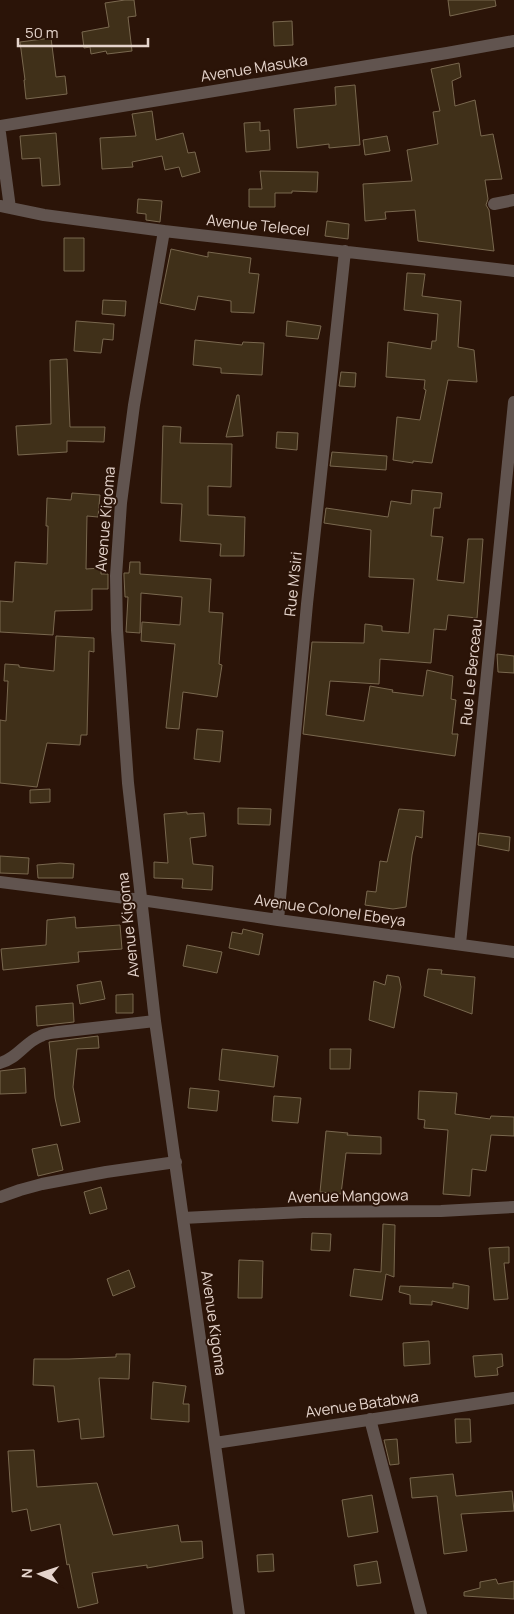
<svg xmlns="http://www.w3.org/2000/svg" width="514" height="1614" font-family="Manrope,sans-serif">
	<style>
		.building { fill: #403019; stroke: #79684f }
		.lines { fill: none; stroke-linecap: round; stroke-linejoin: round }
		.minor { stroke: #61544f; stroke-width: 12 }
		.labels { text-anchor: middle; dominant-baseline: central; stroke-width: 4; stroke-linejoin: round; paint-order: stroke }
		.street-label { font-size: 15px; fill: #e5d4cc; stroke: #2b1408 }
	</style>
	<rect width="100%" height="100%" fill="#2b1408"/>
	<!-- building -->
	<path class="building" d="M125,0H134L136,16L128,17L132,51L107,54L106,51L91,54L90,47L84,48L82,32L109,27L105,3Z
		M448,0H495L496,6L450,16Z
		M292,21L293,45L274,46L273,22Z
		M51,38L56,77L65,76L67,94L26,99L24,80H25L20,42Z
		M459,63L461,77L452,81L455,106L475,100L481,136L493,134L502,179L485,180L488,199L486,205L489,210L494,251L418,241L415,210L385,212L386,219L365,221L363,184L412,181L407,150L438,144L433,112L440,111L431,69Z
		M355,85L360,145L329,148V144L297,148L294,109L336,105L335,87Z
		M152,111L156,140L183,133L188,153L195,152L200,172L182,177L179,167L165,170L162,156L132,162L133,167L102,169L100,138L136,136L132,114Z
		M260,122V131L269,130L270,150L246,152L244,123Z
		M56,133L60,185L42,186L40,158L22,159L20,136Z
		M387,136L390,151L365,155L363,140Z
		M260,171L318,172L317,192L292,191V193H275V207H249V189H262Z
		M138,199L162,201L160,222L146,220V214L137,213Z
		M327,221L349,224L348,239L325,236Z
		M64,238H84V271H64Z
		M171,249L208,257V252L251,258L249,273L259,274L254,313L231,312V301L198,296L195,310L160,303Z
		M407,273L425,274L422,296L461,301L458,347L474,350L477,382L448,380L432,463L413,461V463L393,460L397,417L420,420L426,390L424,389L425,380L386,377L388,342L431,349L432,341H436L438,314L404,310Z
		M103,300L126,301L125,316L102,314Z
		M76,321L114,324L113,340L103,339L101,353L74,351Z
		M287,321L321,326L318,339L286,336Z
		M195,340L242,345L243,342L264,343L262,375L221,373V368L193,365Z
		M67,359L70,427H105L104,442L67,441V452L18,455L16,426L51,424L50,360Z
		M341,372L356,373L355,387L339,386Z
		M237,395H239L243,436L226,437Z
		M163,426L181,427L180,443L232,444L231,487L208,486V515L245,517L244,556H220L221,544L180,541L182,504L161,503Z
		M277,432L298,433L297,450L276,448Z
		M332,452L387,456L386,470L330,466Z
		M412,490L442,493L440,508H434L431,536L443,537L437,580L464,583L468,539H483L477,618L448,615L446,630L434,629L431,663L380,659L379,684L330,681L326,715L364,721L370,686L393,690L392,692L423,696L427,670L453,676L451,699L456,700L452,734H458L455,756L303,734L312,642L364,643L365,624L382,626V631L409,633L414,579L369,577L371,530L324,523L326,508L388,517L391,501L411,504Z
		M72,493L100,495L98,517L87,516L86,569L101,568V574H108V589H92V610L55,611L53,635L0,632V601L13,602L15,562L47,564L48,526H46L47,498L71,500Z
		M130,562H140V574L211,579L209,612L223,613L219,664L222,665L217,697L183,692L179,729L166,728L175,644L141,641L142,622L180,625L182,597L141,593L140,633L126,632L128,597H125L124,576V573H129Z
		M56,636L94,638V652L89,651L87,735H81L80,745L47,743L37,787L0,783V720L6,721L8,681H4L5,664L19,665V667L54,671Z
		M497,654L514,656V673L498,672Z
		M197,729L223,731L220,762L194,759Z
		M50,789V802L30,803V790Z
		M238,808L271,809L270,825L238,824Z
		M399,809L424,811L422,838L416,836L412,855L406,907L393,909L365,905L367,891L376,892L380,861L387,862Z
		M187,812V814L204,813L206,836L190,838L193,864L213,866L212,890L182,888L183,879L154,878V862L168,863L164,814Z
		M479,833L510,837L509,851L478,845Z
		M0,856L29,858L28,874L0,873Z
		M60,863L74,864L73,878H38L37,865Z
		M75,917L76,928L120,925L122,949L78,952L79,962L3,970L1,949L46,945L47,920Z
		M243,929L263,934L259,955L229,948L232,932L242,934Z
		M187,945L222,952L217,973L183,966Z
		M428,969L442,970L441,974L475,977L472,1014L424,996Z
		M387,975L399,977L401,987L394,1028L369,1020L374,981L385,985Z
		M101,981L105,999L80,1004L77,985Z
		M133,994V1013H116V995Z
		M73,1003L74,1022L37,1026L36,1006Z
		M98,1036L99,1048L77,1049L73,1087L80,1122L61,1126L55,1098L49,1042Z
		M222,1049L278,1056L274,1087L219,1080Z
		M330,1049H351L350,1069H330Z
		M25,1068L26,1093L0,1094V1071Z
		M190,1088L219,1091L217,1111L188,1108Z
		M419,1091L457,1093L455,1114L490,1119L491,1116L514,1117V1136L491,1135L486,1171L472,1169L470,1196L443,1194L448,1130L424,1128L425,1120L418,1119Z
		M274,1096L301,1098L298,1123L272,1121Z
		M326,1131L348,1133L347,1135L381,1137V1154L346,1153L341,1194L320,1192Z
		M57,1144L63,1170L38,1176L32,1149Z
		M101,1187L107,1209L90,1214L84,1192Z
		M383,1224L395,1225L394,1277L386,1274L382,1300L350,1296L354,1269L381,1272Z
		M312,1233L331,1234L330,1251L311,1250Z
		M509,1247V1263H504L508,1299L494,1300L489,1248Z
		M239,1260L263,1261L262,1298H238Z
		M129,1270L135,1287L113,1296L107,1279Z
		M453,1283L469,1286L468,1309L432,1301V1305L410,1304V1295L399,1292L400,1286L453,1288Z
		M429,1341L430,1364L404,1366L403,1343Z
		M116,1354H130L129,1379L99,1378L104,1437L81,1439L79,1419L58,1422L54,1386L33,1385L34,1359H69L116,1357Z
		M502,1354L503,1366L497,1368L498,1375L475,1377L473,1356Z
		M153,1382L186,1386L183,1404H189V1422L151,1419Z
		M455,1419H470L471,1442L456,1443Z
		M397,1439L399,1464L390,1465L384,1440Z
		M34,1450L37,1487L97,1483L113,1535L178,1525L181,1542L202,1541L203,1558L147,1568V1565L92,1573L98,1603L78,1608L69,1564L67,1565L60,1524L31,1531L27,1509L12,1512L8,1451Z
		M453,1474L456,1496L512,1491L514,1511L461,1514L467,1551L444,1554L437,1496L412,1498L410,1478Z
		M372,1495L378,1532L348,1537L342,1500Z
		M273,1554L274,1571L258,1572L257,1555Z
		M377,1561L381,1583L357,1586L354,1565Z
		M496,1579L498,1584L514,1581V1599L464,1596V1592L480,1588V1582Z"/>
	<g class="lines">
		<!-- minor -->
		<path class="minor" d="M0,126L447,53L514,41
			M0,133L10,208
			M494,204L514,200
			M0,206L44,215L164,231L514,271
			M164,231L134,405L121,503L116,576L117,630L128,783L155,1021L239,1614
			M0,882L141,900L278,920L514,952
			M278,920L307,604L345,251
			M460,944L514,402
			M0,1063C17,1059 25,1042 41,1036C46,1033 52,1033 58,1032L155,1021
			M0,1197L20,1190L42,1184L106,1172L176,1162
			M183,1218L303,1212L441,1211L514,1207
			M370,1419L421,1614
			M215,1443L514,1398"/>
	</g>
	<g class="labels">
		<!-- street labels -->
		<g class="street-label">
			<text transform="translate(254 68) rotate(-9)">Avenue Masuka</text>
			<text transform="translate(258 225) rotate(6)">Avenue Telecel</text>
			<text transform="translate(105 519) rotate(-85)">Avenue Kigoma</text>
			<text transform="translate(293 584) rotate(-84)">Rue M'siri</text>
			<text transform="translate(471 672) rotate(-84)">Rue Le Berceau</text>
			<text transform="translate(330 910) rotate(8)">Avenue Colonel Ebeya</text>
			<text transform="translate(128 925) rotate(-96)">Avenue Kigoma</text>
			<text transform="translate(348 1196) rotate(-1)">Avenue Mangowa</text>
			<text transform="translate(214 1323) rotate(82)">Avenue Kigoma</text>
			<text transform="translate(362 1404) rotate(-8)">Avenue Batabwa</text>
		</g>
	</g>
	<!-- north arrow -->
	<g transform="translate(40 1574) rotate(273)" stroke="#2b1408" stroke-width="4" paint-order="stroke">
	<path d="M0-4L9 19L0 12L-9 19Z" fill="#e5d4cc"/>
	<text y="-8" font-size="14" font-weight="bold" text-anchor="middle" fill="#e5d4cc">N</text>
	</g>
	<!-- scale -->
	<path d="M18 38v8h130v-8" fill="none" stroke="#e5d4cc" stroke-width="2.5"/>
	<text x="25" y="38" font-size="15" fill="#e5d4cc" stroke="#2b1408" stroke-width="4" paint-order="stroke">50 m</text>
</svg>
